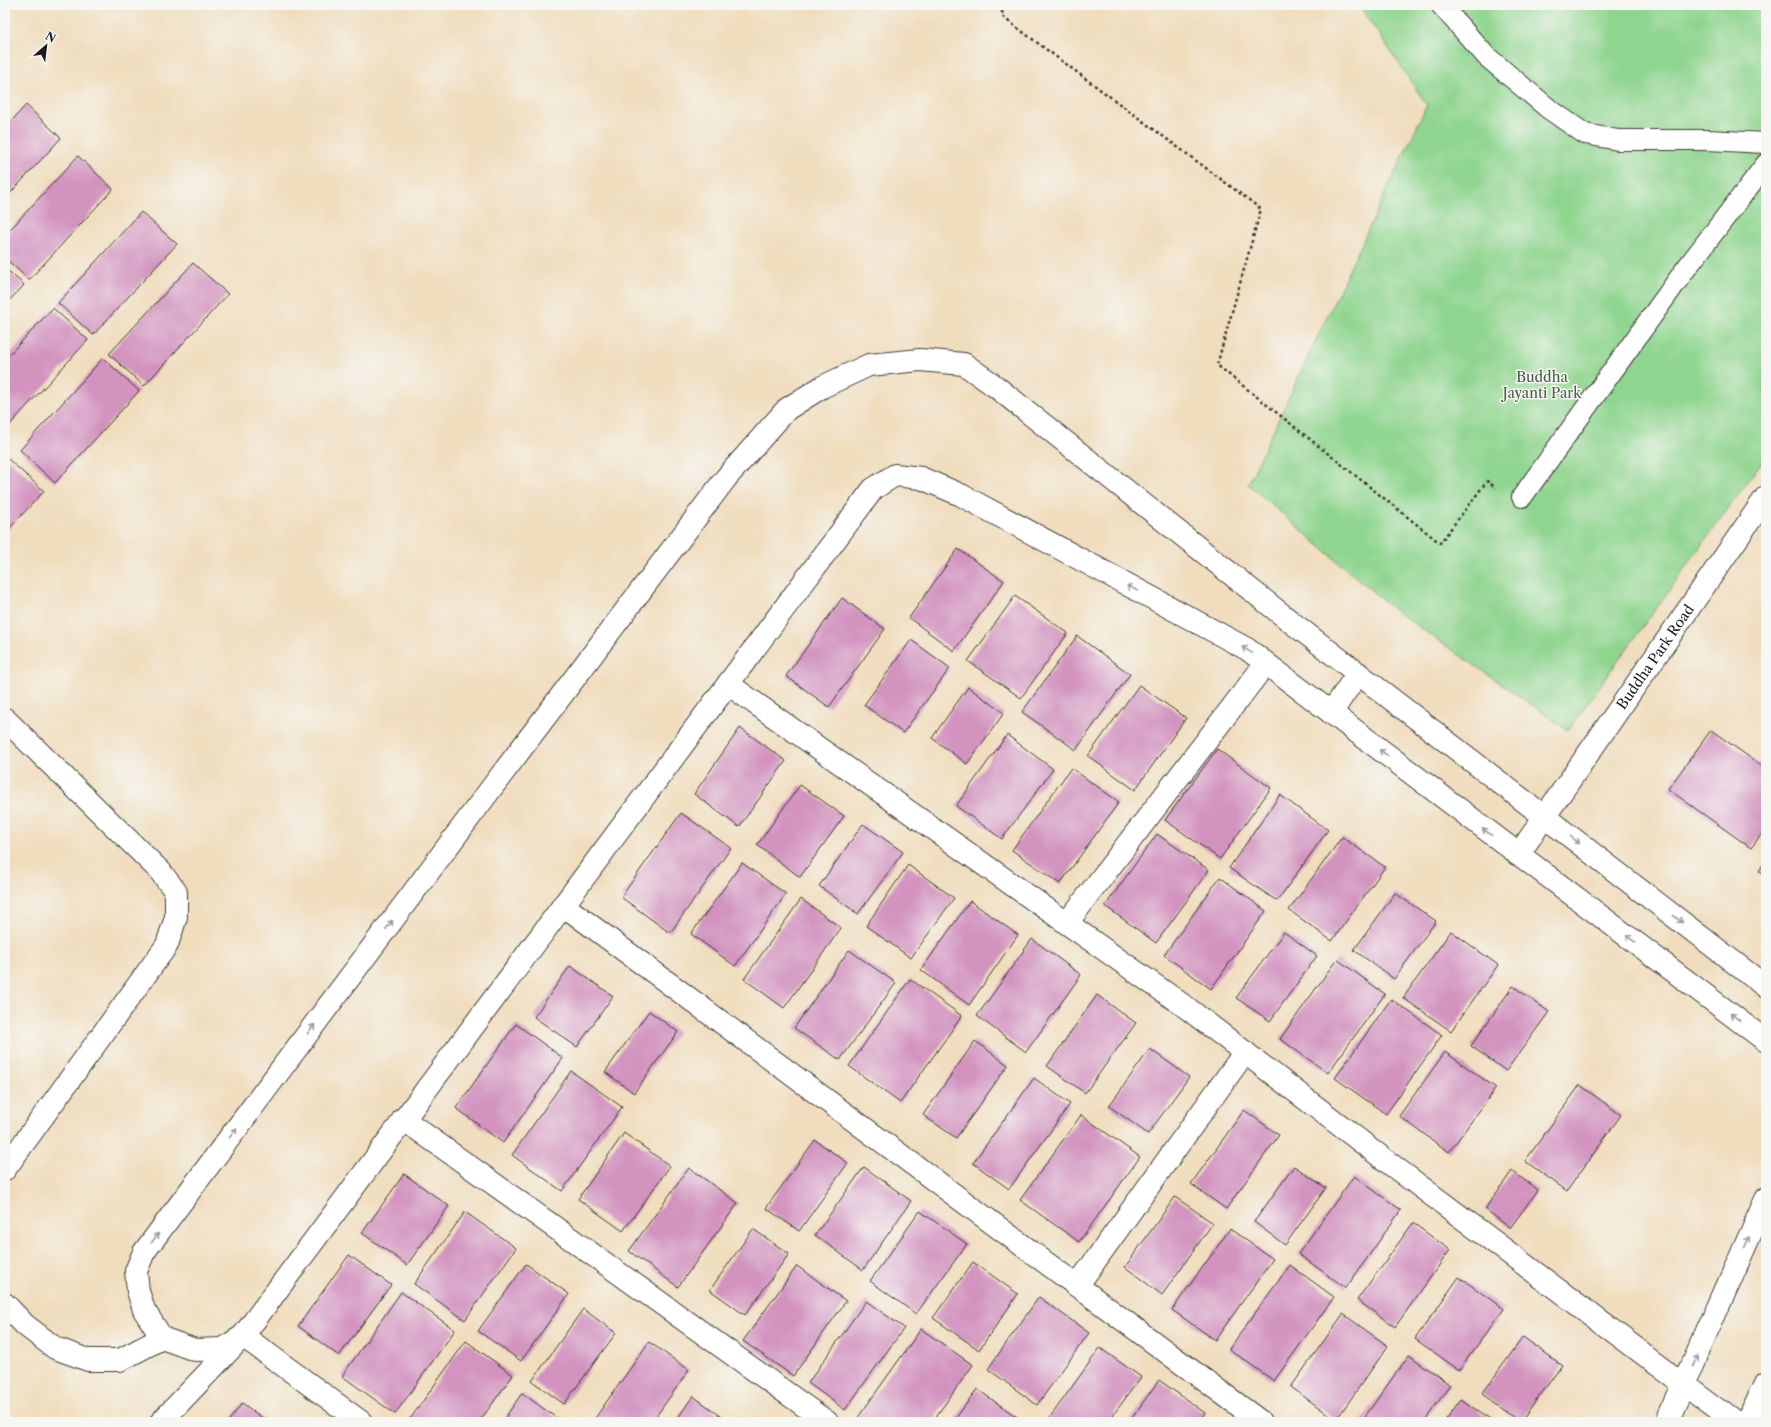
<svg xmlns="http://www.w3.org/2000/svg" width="1771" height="1427" font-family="'Libre Caslon Text',serif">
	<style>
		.green { fill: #8fd58f; stroke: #567856 }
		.building { fill: #d293bf }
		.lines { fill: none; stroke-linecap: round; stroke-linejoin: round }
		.pedestrian-casing { stroke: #3c3934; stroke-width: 22 }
		.minor-casing { stroke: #3c3934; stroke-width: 24 }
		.tertiary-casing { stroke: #3c3934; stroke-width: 24 }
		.path { stroke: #3c3934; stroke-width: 2.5; stroke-dasharray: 3 3; stroke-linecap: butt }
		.pedestrian { stroke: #fff; stroke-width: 20 }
		.minor { stroke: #fff; stroke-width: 22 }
		.tertiary { stroke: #fff; stroke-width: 22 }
		.oneway { stroke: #999 }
		.labels { text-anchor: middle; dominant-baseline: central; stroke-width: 3; stroke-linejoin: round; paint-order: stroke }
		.park-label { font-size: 14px; fill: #445d44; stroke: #f6f6f2 }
		.street-label { font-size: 14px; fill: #1c1c1c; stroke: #f6f6f2 }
	</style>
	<rect width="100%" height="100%" fill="#f6f6f2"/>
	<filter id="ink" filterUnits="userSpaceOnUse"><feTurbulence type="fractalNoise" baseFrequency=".025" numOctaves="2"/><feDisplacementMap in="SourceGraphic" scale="8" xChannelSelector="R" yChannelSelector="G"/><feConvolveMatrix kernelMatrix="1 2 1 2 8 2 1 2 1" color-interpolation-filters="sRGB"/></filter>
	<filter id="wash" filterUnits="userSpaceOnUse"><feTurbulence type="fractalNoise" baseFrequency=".012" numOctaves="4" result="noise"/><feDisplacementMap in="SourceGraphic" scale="16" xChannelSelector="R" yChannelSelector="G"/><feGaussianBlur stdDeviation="0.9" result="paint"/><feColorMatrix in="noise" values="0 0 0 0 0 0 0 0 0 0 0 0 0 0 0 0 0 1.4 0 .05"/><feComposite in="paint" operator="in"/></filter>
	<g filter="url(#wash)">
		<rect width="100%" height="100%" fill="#f0ddbd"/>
		<!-- green -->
		<path class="green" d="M1359,5H1766V456L1568,730L1393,609L1248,484L1427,105Z"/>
		<g id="blocks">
			<!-- building -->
			<path class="building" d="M26,105L61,138L5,199V128Z
				M78,156L113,189L29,280L5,258V235Z
				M141,212L177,244L93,335L58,303Z
				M193,263L228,294L144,386L109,354Z
				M5,268L24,285L5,305Z
				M53,308L88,340L5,430V359Z
				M103,358L139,391L55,483L20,450Z
				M8,459L44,491L5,533V462Z
				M958,549L1004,581L954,651L909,618Z
				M1015,596L1068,633L1021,698L968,661Z
				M842,598L885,629L829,707L786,676Z
				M1077,636L1130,674L1076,750L1022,712Z
				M911,640L950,668L903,733L864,705Z
				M1139,685L1186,718L1135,790L1088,756Z
				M968,687L1004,713L967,764L932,738Z
				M740,728L786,761L739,827L694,794Z
				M1711,730L1766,769V828L1751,848L1668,789Z
				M1007,735L1053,769L1002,839L956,806Z
				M1217,749L1271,788L1220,859L1165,820Z
				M1071,768L1119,802L1060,884L1012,850Z
				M800,785L844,816L800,877L757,845Z
				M1280,795L1328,830L1277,901L1229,868Z
				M681,813L731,848L670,933L621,897Z
				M863,824L903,852L858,914L819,886Z
				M1157,834L1209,870L1156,943L1105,906Z
				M1342,837L1385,867L1332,941L1289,910Z
				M1766,861V876L1759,871Z
				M742,863L786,894L735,966L691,934Z
				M908,865L954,898L911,958L866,926Z
				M1220,877L1266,911L1211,989L1164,955Z
				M1395,893L1436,921L1394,979L1354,950Z
				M801,899L841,928L784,1008L744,979Z
				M970,901L1018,935L969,1005L921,970Z
				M1451,931L1498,965L1451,1031L1403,998Z
				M1284,932L1317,956L1270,1021L1236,998Z
				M1032,939L1081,975L1026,1052L977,1016Z
				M849,950L896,983L840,1060L794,1028Z
				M1337,959L1385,994L1328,1073L1280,1039Z
				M570,966L613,996L577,1047L534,1017Z
				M910,979L962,1016L900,1103L849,1066Z
				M1513,986L1549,1012L1506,1071L1471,1046Z
				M1097,995L1136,1023L1085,1093L1047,1066Z
				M1391,999L1442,1035L1386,1114L1335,1078Z
				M649,1011L678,1032L634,1093L605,1072Z
				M516,1024L563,1058L503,1143L456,1108Z
				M975,1041L1008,1065L956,1138L923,1115Z
				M1150,1049L1189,1077L1148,1134L1109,1106Z
				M1445,1052L1496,1088L1449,1152L1399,1116Z
				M571,1071L622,1107L562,1191L512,1155Z
				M1034,1078L1070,1104L1009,1189L973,1163Z
				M1580,1085L1621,1115L1567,1191L1525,1161Z
				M1244,1110L1279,1135L1226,1209L1191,1184Z
				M1081,1115L1140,1157L1079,1242L1020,1200Z
				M624,1133L670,1166L623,1231L578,1199Z
				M815,1140L848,1163L799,1231L766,1208Z
				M1294,1166L1326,1188L1285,1245L1254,1222Z
				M864,1167L911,1201L863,1270L815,1235Z
				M689,1168L738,1203L678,1287L629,1251Z
				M1512,1171L1538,1190L1510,1228L1485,1209Z
				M404,1174L449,1206L407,1265L362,1233Z
				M1354,1176L1401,1210L1346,1288L1298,1254Z
				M1175,1197L1213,1223L1162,1295L1125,1267Z
				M920,1211L967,1244L916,1314L870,1281Z
				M465,1212L516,1248L465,1320L414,1284Z
				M1413,1223L1450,1250L1395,1327L1357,1300Z
				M753,1229L789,1254L745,1315L710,1290Z
				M1230,1229L1273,1259L1215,1340L1172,1310Z
				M349,1255L391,1285L339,1356L298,1326Z
				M973,1262L1018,1294L979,1350L933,1318Z
				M526,1264L569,1294L521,1361L478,1331Z
				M1290,1265L1334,1297L1274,1381L1229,1349Z
				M797,1266L846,1301L793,1376L743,1341Z
				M1459,1277L1504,1309L1459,1370L1415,1339Z
				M401,1292L455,1330L395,1414L342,1376Z
				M1039,1297L1089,1333L1037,1405L988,1369Z
				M866,1301L904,1328L845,1410L808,1383Z
				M583,1309L616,1333L564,1404L532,1381Z
				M1343,1314L1388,1346L1336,1420L1291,1387Z
				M921,1329L973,1365L932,1422H862L857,1419Z
				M1523,1337L1562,1365L1521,1422L1482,1394Z
				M466,1341L513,1375L479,1422H408Z
				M649,1342L689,1370L652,1422H595L593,1421Z
				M1100,1348L1141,1377L1108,1422H1050L1048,1420Z
				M1409,1355L1450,1385L1424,1422H1361Z
				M1159,1380L1205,1413L1198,1422H1129Z
				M977,1389L1024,1422H953Z
				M522,1393L562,1422H502Z
				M693,1396L729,1422H675Z
				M1461,1399L1493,1422H1444Z
				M242,1403L268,1422H228Z"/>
		</g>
	</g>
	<g filter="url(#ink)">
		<use href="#blocks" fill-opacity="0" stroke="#3c3934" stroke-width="1"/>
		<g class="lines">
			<defs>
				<path id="pedestrian" d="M1441,5L1486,56L1549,109L1585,134L1618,140H1707L1766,143
					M1522,497L1685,270L1766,164"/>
				<g id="minor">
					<path d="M728,684L1187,1008L1385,1160L1734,1422"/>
					<path d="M5,719L160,871L176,892V917L167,945L5,1169"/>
					<path id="s1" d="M1518,855L1766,497"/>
					<path d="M563,905L1261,1422"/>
					<path d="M1067,923L1266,663"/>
					<path d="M403,1119L827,1422"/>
					<path d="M1077,1286L1245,1052"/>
					<path d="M5,1304L25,1325L55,1348L88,1360H120L162,1338"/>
					<path d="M161,1422L243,1336L361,1422"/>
					<path d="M1667,1422L1766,1199"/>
					<path d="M1747,1422L1766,1382"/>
				</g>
				<path id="tertiary" d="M1331,713L1358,673
					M1766,987L1295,625L995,386L964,364L920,360L869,365L822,387L787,409L726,478L496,782L144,1252L136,1271L138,1291L144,1310L162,1338L195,1350L222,1349L243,1336L873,489L895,475L921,478L961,495L1247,649L1766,1041"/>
			</defs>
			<!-- pedestrian casing -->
			<use href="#pedestrian" class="pedestrian-casing"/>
			<!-- minor casing -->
			<use href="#minor" class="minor-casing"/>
			<!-- tertiary casing -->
			<use href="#tertiary" class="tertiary-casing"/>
			<!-- path -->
			<path class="path" d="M1000,5L1004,18L1261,209L1217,365L1440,543L1487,481L1496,488"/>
			<!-- pedestrian -->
			<use href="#pedestrian" class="pedestrian"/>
			<!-- minor -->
			<use href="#minor" class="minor"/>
			<!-- tertiary -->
			<use href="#tertiary" class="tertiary"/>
		</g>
		<!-- one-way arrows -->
		<defs><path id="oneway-shaft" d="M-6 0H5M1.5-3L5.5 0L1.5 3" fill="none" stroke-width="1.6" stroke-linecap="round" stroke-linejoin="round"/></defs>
		<g class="oneway">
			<use href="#oneway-shaft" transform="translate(1132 588) rotate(-152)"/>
			<use href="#oneway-shaft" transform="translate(1247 650) rotate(-148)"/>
			<use href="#oneway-shaft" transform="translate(1384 753) rotate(-143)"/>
			<use href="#oneway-shaft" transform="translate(1487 832) rotate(-143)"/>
			<use href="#oneway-shaft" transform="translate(1575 840) rotate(38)"/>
			<use href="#oneway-shaft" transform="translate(1678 919) rotate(38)"/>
			<use href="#oneway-shaft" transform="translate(389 925) rotate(-53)"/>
			<use href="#oneway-shaft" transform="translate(1631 939) rotate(-143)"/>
			<use href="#oneway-shaft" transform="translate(1735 1017) rotate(-142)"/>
			<use href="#oneway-shaft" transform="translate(311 1029) rotate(-53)"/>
			<use href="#oneway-shaft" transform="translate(233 1133) rotate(-53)"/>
			<use href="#oneway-shaft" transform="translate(155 1238) rotate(-53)"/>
			<use href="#oneway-shaft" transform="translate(1747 1242) rotate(-66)"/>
			<use href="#oneway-shaft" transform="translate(1695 1361) rotate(-66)"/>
		</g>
	</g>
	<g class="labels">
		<!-- park labels -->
		<g class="park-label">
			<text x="1542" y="377">Buddha<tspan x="1542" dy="16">Jayanti Park</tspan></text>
		</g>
		<!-- street labels -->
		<g class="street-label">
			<text stroke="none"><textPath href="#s1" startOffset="241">Buddha Park Road</textPath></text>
		</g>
	</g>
	<!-- margin -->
	<rect width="1771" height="1427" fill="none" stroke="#f6f6f2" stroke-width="20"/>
	<!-- north arrow -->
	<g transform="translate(46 46) rotate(28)" stroke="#f6f6f2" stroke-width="3" paint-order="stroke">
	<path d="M0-3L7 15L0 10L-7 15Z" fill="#1c1c1c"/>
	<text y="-6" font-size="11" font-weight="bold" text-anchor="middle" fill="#1c1c1c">N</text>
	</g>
</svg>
